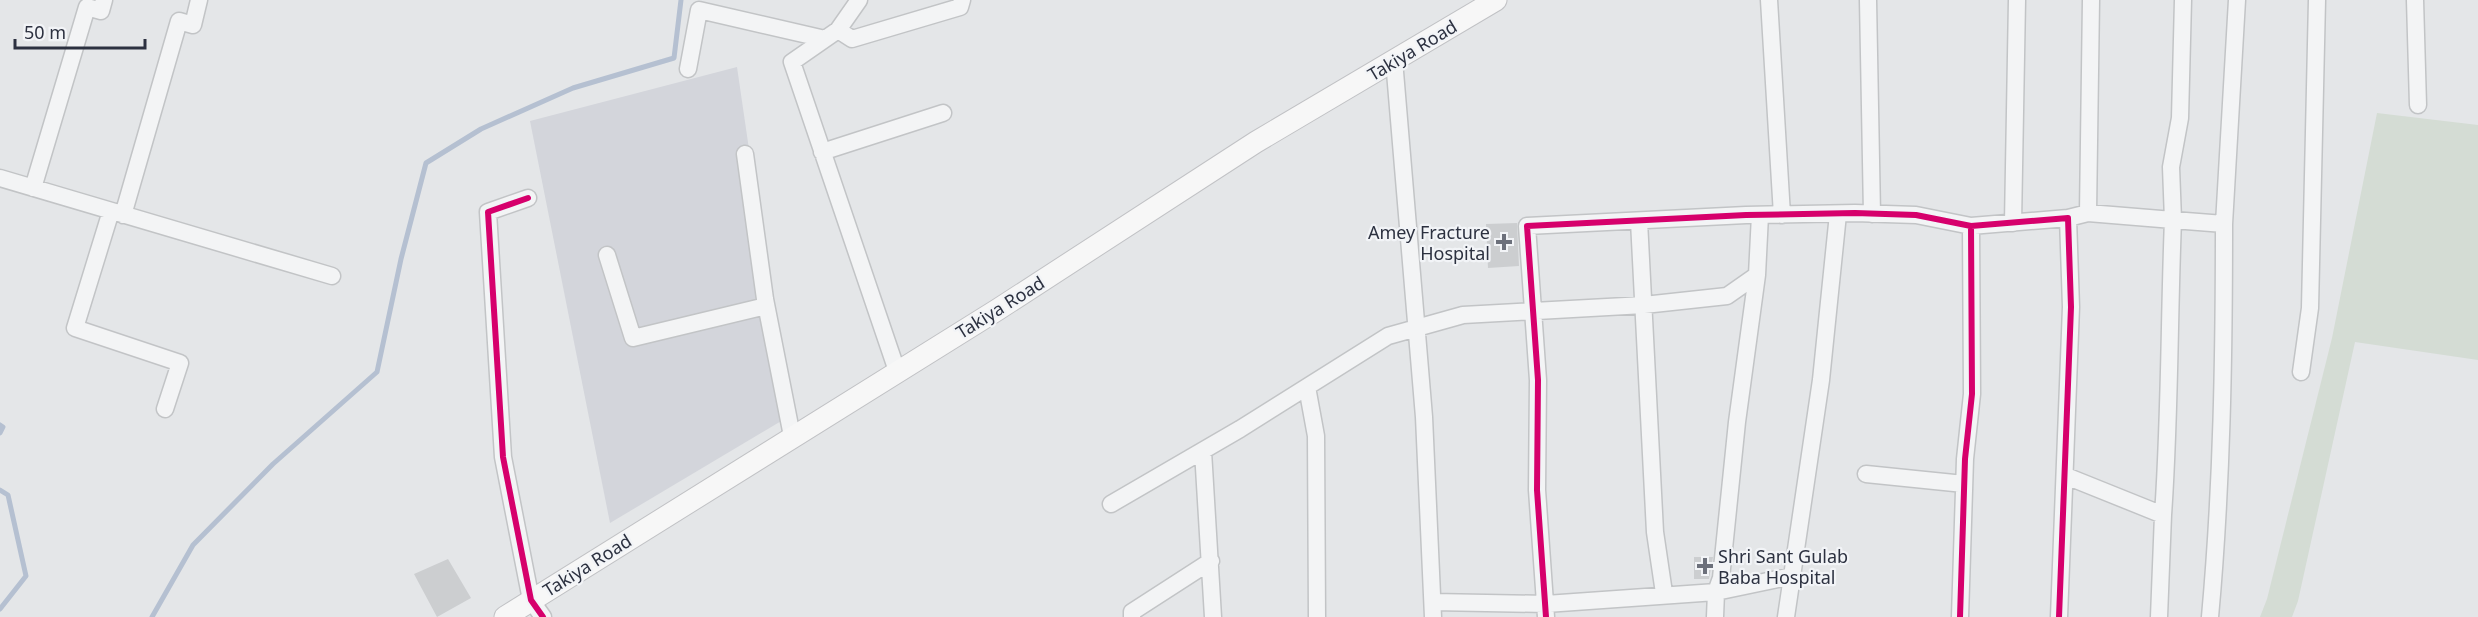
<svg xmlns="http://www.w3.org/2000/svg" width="2478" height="617" font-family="'Noto Sans',sans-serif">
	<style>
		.built { fill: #d3d5db }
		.green { fill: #d4dcd4 }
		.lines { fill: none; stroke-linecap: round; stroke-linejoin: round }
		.stream { stroke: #b5c0d1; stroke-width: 5 }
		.building { fill: #ccced0 }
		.minor-casing { stroke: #c2c4c6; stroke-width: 19 }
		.major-casing { stroke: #c1c2c5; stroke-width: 23 }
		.minor { stroke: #f3f4f5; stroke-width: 16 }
		.major { stroke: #f7f7f7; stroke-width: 21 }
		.cycleway-casing { stroke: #f2f4f7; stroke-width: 10 }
		.cycleway { stroke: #d6006c; stroke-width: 6 }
		.poi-dot { fill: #6c707b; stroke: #f2f4f7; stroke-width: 2 }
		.labels { text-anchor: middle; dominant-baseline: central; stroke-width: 4.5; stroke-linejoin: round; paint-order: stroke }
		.street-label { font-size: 18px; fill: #2c3140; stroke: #f2f4f7 }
		.poi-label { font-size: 18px; fill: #2c3140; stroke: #f2f4f7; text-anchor: end }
	</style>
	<rect width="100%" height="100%" fill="#e4e6e8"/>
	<!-- built -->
	<path class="built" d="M737,67L788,417L610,523L530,121Z"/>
	<!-- green -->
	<path class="green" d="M2377,113L2478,125V360L2355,342L2298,601L2292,617H2260L2267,599L2332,338Z"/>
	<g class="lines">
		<!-- stream -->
		<path class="stream" d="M0,425L3,427L0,433
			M0,490L8,495L26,576L0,609
			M152,617L193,545L273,464L377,372L401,259L426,163L481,129L573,88L674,58L681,0"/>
	</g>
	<!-- building -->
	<path class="building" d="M1517,223L1519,266L1488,268L1486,224Z
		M1694,557H1713L1709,579H1694Z
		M448,559L471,598L437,617L414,574Z"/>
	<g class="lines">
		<defs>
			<path id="minor" d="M859,0L838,30L792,62L897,371
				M1769,0L1782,215
				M1868,0L1872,214
				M2415,0L2418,105
				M838,30L852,39L960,7L962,0
				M1394,60L1424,417L1433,617
				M688,69L699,10L825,39
				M822,152L943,113
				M745,154L765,299L792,436
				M0,178L332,276
				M33,188L87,7L101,11L104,0
				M528,198L488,212L503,457L531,600L543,617
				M111,211L75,328L180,363L165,409
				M2088,213L2091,0
				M123,215L179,21L193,25L199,0
				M2068,218L2088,213L2173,220L2171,167L2180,118L2183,0
				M1639,221L1655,532L1664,593
				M2013,223L2017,0
				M2224,224L2237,0
				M607,255L633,338L766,306
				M2301,372L2310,308L2317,0
				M1307,387L1316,436L1317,617
				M1203,451L1213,617
				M1866,474L1964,484
				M2066,476L2163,515C2170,417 2169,319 2173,220L2224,224C2224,355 2222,486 2210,617
				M1111,504L1240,429L1388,336L1463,315L1644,305L1727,296L1757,275
				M1716,592L1721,578L1737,422L1757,275L1760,215
				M1716,592L1792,576
				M1433,602L1546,604L1716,592L1715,617
				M1132,617V612L1211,561
				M1546,617L1537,490L1538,380L1527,226L1746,215L1855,213L1916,215L1971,226
				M1786,617L1821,380L1838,214
				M1960,617L1965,459L1972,394L1971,226L2068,218L2071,307L2059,617
				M2159,617L2163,515"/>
			<path id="major" d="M505,617L997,310L1256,142L1496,0"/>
		</defs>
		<!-- minor casing -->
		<use href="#minor" class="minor-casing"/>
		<!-- major casing -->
		<use href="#major" class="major-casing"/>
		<!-- minor -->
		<use href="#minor" class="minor"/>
		<!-- major -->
		<use href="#major" class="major"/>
		<defs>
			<path id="cycleway" d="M528,198L488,212L503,457L531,600L543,617
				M1546,617L1537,490L1538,380L1527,226L1746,215L1855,213L1916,215L1971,226
				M1960,617L1965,459L1972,394L1971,226L2068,218L2071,307L2059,617"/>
		</defs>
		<!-- cycleway casing -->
		<use href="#cycleway" class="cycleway-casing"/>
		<!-- cycleway -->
		<use href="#cycleway" class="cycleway"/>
	</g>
	<!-- markers -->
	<g class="poi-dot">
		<path d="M1501 233h6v6h6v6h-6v6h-6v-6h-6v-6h6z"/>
		<path d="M1702 557h6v6h6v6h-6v6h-6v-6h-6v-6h6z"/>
	</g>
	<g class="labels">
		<!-- street labels -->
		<g class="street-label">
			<text transform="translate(1412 50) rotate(-31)">Takiya Road</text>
			<text transform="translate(1000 307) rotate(-32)">Takiya Road</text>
			<text transform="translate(587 565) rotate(-32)">Takiya Road</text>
		</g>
		<!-- poi labels -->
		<g class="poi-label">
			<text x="1490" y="232">Amey Fracture<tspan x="1490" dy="21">Hospital</tspan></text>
			<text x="1718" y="556" text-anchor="start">Shri Sant Gulab<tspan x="1718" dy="21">Baba Hospital</tspan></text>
		</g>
	</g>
	<!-- scale -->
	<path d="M15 39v9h130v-9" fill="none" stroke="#2c3140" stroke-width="3"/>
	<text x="24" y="39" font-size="18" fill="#2c3140" stroke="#f2f4f7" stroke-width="4.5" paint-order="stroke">50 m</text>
</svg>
